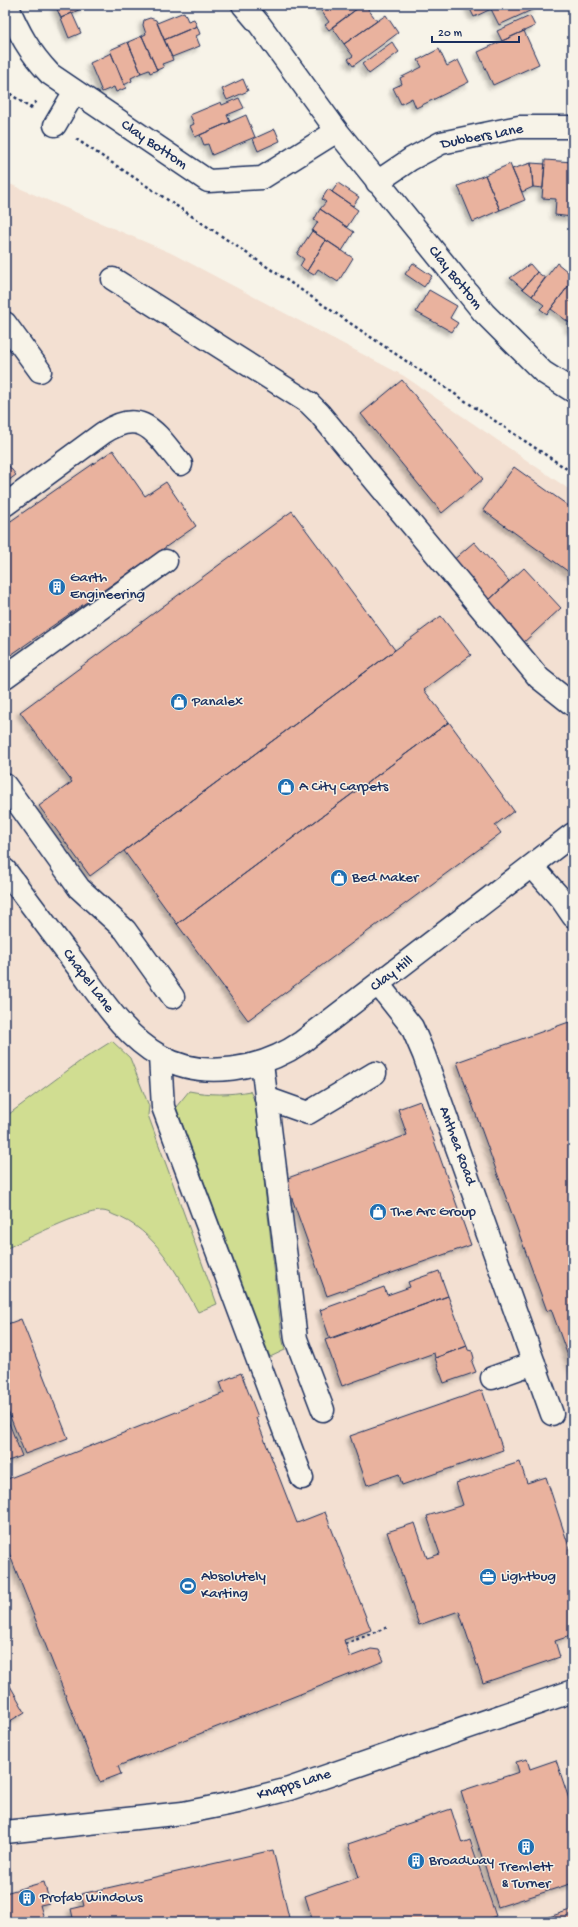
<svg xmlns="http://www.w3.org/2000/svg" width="578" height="1927" font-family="'Gochi Hand',sans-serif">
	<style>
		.built { fill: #f3e0d2 }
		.green { fill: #d0dd91; stroke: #768678 }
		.building { fill: #e9b29e; stroke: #1b2f5e; filter: url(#shadow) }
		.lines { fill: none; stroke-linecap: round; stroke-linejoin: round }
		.minor-casing { stroke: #1b2f5e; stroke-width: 25 }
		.path { stroke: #1b2f5e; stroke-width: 2.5; stroke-dasharray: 3 3; stroke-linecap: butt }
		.minor { stroke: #f7f3e8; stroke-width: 22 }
		.labels { text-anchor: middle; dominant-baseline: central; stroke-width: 3; stroke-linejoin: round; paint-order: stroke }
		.street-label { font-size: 15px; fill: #1b2f5e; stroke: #f7f3e8 }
		.poi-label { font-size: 15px; fill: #1b2f5e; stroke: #f7f3e8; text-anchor: start }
	</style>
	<defs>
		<filter id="shadow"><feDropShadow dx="-3.5" dy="3.5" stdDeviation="2" flood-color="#0004"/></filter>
	</defs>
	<rect width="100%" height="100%" fill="#f7f3e8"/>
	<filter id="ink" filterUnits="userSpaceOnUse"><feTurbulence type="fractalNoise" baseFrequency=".025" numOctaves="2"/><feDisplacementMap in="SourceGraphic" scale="8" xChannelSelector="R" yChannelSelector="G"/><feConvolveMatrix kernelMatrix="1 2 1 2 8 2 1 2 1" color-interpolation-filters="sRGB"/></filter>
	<g filter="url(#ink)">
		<!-- built -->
		<path class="built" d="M5,182L171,253L404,376L573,492V1922H5Z"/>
		<!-- green -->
		<path class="green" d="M112,1041L130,1058L149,1106L148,1115L217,1304L198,1312C178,1275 155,1229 114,1215C110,1213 106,1211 102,1211C81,1211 27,1239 5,1249V1117L79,1062Z
			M189,1091C210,1095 229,1095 250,1091L255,1102L282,1337L285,1350L270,1357L176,1107Z"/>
		<!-- building -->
		<path class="building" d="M55,5H82L83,8L61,18Z
			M317,5H325L320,9Z
			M325,5H362L329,30L325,25L329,22L320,9Z
			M362,5H365L377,21L344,44L332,27Z
			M468,5H535L536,8L499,25L491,9L474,17Z
			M184,12L188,21L194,19L197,26L164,40L157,23Z
			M72,13L81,33L69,38L61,18Z
			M386,15L398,33L353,66L348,59L353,56L344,44Z
			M530,16L535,26L502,41L497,31Z
			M150,18L156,20L173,60L162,64L164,67L157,70L142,36L146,34L143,25L144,20Z
			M197,26L200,34L196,36L200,46L172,57L164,40Z
			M524,31L539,64L493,85L478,52Z
			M142,36L157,70L150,73L149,70L141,73L128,42Z
			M128,42L141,73L131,78L132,81L124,85L110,50Z
			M392,42L399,52L369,74L362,64Z
			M439,49L447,66L458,60L469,82L416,108L412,98L401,104L393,88L402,84L400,78L422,67L418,60Z
			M111,53L126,88L116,92L114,87L102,92L90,63Z
			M243,79L248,91L227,100L222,89Z
			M239,98L244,108L227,115L230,122L195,137L190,126L194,124L190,115L221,102L222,105Z
			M246,115L255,137L212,155L208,144L204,145L200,135Z
			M275,129L280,141L258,151L253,139Z
			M545,160L573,162L572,217L555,215L556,199L542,198Z
			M531,163L545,164L543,188L533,187Z
			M531,163L533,187L522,192L512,169Z
			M510,164L525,200L500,210L485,175Z
			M485,175L500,210L473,222L458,186Z
			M338,183L359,197L353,206L332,192Z
			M328,189L358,210L347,227L320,209L326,202L322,199Z
			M320,209L354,232L342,251L312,231L318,222L314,220Z
			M312,231L326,240L307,271L300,266L304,259L297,254Z
			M326,240L353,258L338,282L318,269L314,275L307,271Z
			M413,263L432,276L424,287L405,274Z
			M557,263L573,276V280L547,314L540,309L544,305L532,296Z
			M530,264L537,272L523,289L510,278Z
			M537,272L545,278L532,296L523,289Z
			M573,280V321L571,324L551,309Z
			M429,290L457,306L450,318L458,323L452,332L416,312Z
			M573,321V331L568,328Z
			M402,380L483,479L442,513L361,414Z
			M113,450L145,496L166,482L196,526L5,659V525Z
			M5,461L16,475L5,483Z
			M514,467L573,509V575L483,510Z
			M292,511L395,650L90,876L39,806L72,782L20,712Z
			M474,542L509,581L487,602L451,562Z
			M524,568L561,608L523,643L487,602Z
			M441,616L471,655L424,690L449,722L177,924L124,851Z
			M449,722L514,811L495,825L501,833L248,1020L177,924Z
			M569,1022L573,1034V1370L551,1309L547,1311L457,1062Z
			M420,1101L471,1245L327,1296L285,1179L407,1135L398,1109Z
			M439,1271L448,1296L330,1339L320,1310L384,1287L387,1295L410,1287L408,1282Z
			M448,1296L467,1346L435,1358L434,1353L342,1386L325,1340Z
			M21,1319L68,1438L25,1454L5,1404V1325Z
			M467,1346L468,1350L472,1351L474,1358L472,1362L476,1372L444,1383L435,1358Z
			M241,1373L258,1417L256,1418L297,1523L325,1512L371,1630L344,1640L350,1657L371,1649L379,1650L384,1661L118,1766L121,1774L100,1782L5,1543V1480L224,1393L220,1382Z
			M482,1390L503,1450L402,1485L399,1474L367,1485L350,1436Z
			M5,1413L22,1456L5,1462Z
			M520,1462L527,1483L546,1477L573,1559V1635L555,1641L560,1657L483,1683L459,1611L419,1625L387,1532L415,1523L427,1558L440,1554L427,1516L463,1505L456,1483Z
			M5,1677L25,1712L5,1724Z
			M527,1759L530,1769L556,1760L573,1811V1883L498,1907L461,1791L519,1772L516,1762Z
			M451,1809L462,1843L470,1840L496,1916L478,1922H313L305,1896L359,1877L348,1844Z
			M273,1850L290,1922H74L71,1909L84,1906L81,1894Z
			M44,1882L50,1903L40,1905L45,1922H10L5,1909V1893Z
			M5,1909L8,1916L10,1922H5Z
			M573,1909V1922H534Z"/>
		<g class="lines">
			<defs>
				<path id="minor" d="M7,5C19,33 29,52 50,74L208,181L262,178L337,131
					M243,5L260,25L337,131L484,313L543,372L573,391
					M55,125L75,91
					M377,182L411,159L441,143L519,127H573
					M113,279L309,403L319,413L539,678L573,705
					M5,323L40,371
					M5,505L103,433C143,406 156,434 181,464
					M5,677L166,561
					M5,785L79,888L125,930L173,997
					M532,866L562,900L573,916
					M5,870C30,903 55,937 80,970C103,1001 126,1037 160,1056C203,1081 263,1069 302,1042L573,834
					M378,984L412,1027L424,1055L552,1414
					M160,1057L163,1107L302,1478
					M262,1063L296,1339L323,1410
					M266,1098L308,1113L375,1073
					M492,1378L534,1363
					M5,1832L183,1813L238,1802L289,1789L573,1691"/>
			</defs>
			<!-- minor casing -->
			<use href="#minor" class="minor-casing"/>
			<!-- path -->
			<path class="path" d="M5,90L34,111
				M30,108L37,101
				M76,139C243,249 407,363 573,473
				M345,1644L388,1627"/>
			<!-- minor -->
			<use href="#minor" class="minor"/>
		</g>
	</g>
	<!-- icons -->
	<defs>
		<symbol id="building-disc" viewBox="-11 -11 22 22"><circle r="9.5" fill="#1f6fb2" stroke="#f7f3e8"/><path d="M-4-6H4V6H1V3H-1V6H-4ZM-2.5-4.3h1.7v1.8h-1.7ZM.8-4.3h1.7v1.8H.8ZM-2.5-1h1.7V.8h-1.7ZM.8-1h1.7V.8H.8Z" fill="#fff"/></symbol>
		<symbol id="shop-disc" viewBox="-11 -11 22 22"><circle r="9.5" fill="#1f6fb2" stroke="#f7f3e8"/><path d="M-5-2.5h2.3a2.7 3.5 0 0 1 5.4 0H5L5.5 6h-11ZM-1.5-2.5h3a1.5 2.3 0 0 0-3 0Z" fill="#fff"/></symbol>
		<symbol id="office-disc" viewBox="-11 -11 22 22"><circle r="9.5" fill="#1f6fb2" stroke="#f7f3e8"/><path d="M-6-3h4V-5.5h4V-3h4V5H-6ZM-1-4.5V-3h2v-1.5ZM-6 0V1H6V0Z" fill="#fff"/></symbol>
		<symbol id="stadium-disc" viewBox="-11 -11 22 22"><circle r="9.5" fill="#1f6fb2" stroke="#f7f3e8"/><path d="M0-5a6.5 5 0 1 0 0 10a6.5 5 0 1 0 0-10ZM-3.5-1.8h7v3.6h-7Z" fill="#fff"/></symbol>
	</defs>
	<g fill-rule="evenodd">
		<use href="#building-disc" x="47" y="577" width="20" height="20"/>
		<use href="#shop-disc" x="169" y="692" width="20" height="20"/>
		<use href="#shop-disc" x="276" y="777" width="20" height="20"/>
		<use href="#shop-disc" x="329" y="868" width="20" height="20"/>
		<use href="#shop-disc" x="368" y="1202" width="20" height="20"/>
		<use href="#office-disc" x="478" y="1567" width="20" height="20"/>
		<use href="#stadium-disc" x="178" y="1576" width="20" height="20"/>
		<use href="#building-disc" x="516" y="1837" width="20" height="20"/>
		<use href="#building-disc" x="406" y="1851" width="20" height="20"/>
		<use href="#building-disc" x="17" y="1888" width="20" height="20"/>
	</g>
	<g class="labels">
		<!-- street labels -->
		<g class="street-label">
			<text transform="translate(482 137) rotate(-11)">Dubbers Lane</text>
			<text transform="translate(154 145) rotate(34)">Clay Bottom</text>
			<text transform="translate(455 278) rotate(51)">Clay Bottom</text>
			<text transform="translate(392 974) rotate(-37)">Clay Hill</text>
			<text transform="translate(88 981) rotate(53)">Chapel Lane</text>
			<text transform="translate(457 1146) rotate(70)">Anthea Road</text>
			<text transform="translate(294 1785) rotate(-17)">Knapps Lane</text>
		</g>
		<!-- poi labels -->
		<g class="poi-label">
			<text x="70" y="578">Garth<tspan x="70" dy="17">Engineering</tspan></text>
			<text x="192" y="702">Panalex</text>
			<text x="299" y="787">A City Carpets</text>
			<text x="352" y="878">Bed Maker</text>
			<text x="391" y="1212">The Arc Group</text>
			<text x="201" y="1577">Absolutely<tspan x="201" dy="17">Karting</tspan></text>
			<text x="501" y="1577">Lightbug</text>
			<text x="429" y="1861">Broadway</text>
			<text x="526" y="1867" text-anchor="middle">Tremlett<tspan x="526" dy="17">&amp; Turner</tspan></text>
			<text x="40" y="1898">Profab Windows</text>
		</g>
	</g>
	<!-- margin -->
	<rect width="578" height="1927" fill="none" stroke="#f7f3e8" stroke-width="20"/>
	<rect x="10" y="10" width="558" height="1907" fill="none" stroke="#1b2f5e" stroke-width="1.5" filter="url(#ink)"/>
	<!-- scale -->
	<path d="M432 36v6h87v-6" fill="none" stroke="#1b2f5e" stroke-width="2"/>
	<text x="438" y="36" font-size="12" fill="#1b2f5e" stroke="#f7f3e8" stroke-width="3" paint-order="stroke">20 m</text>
</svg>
